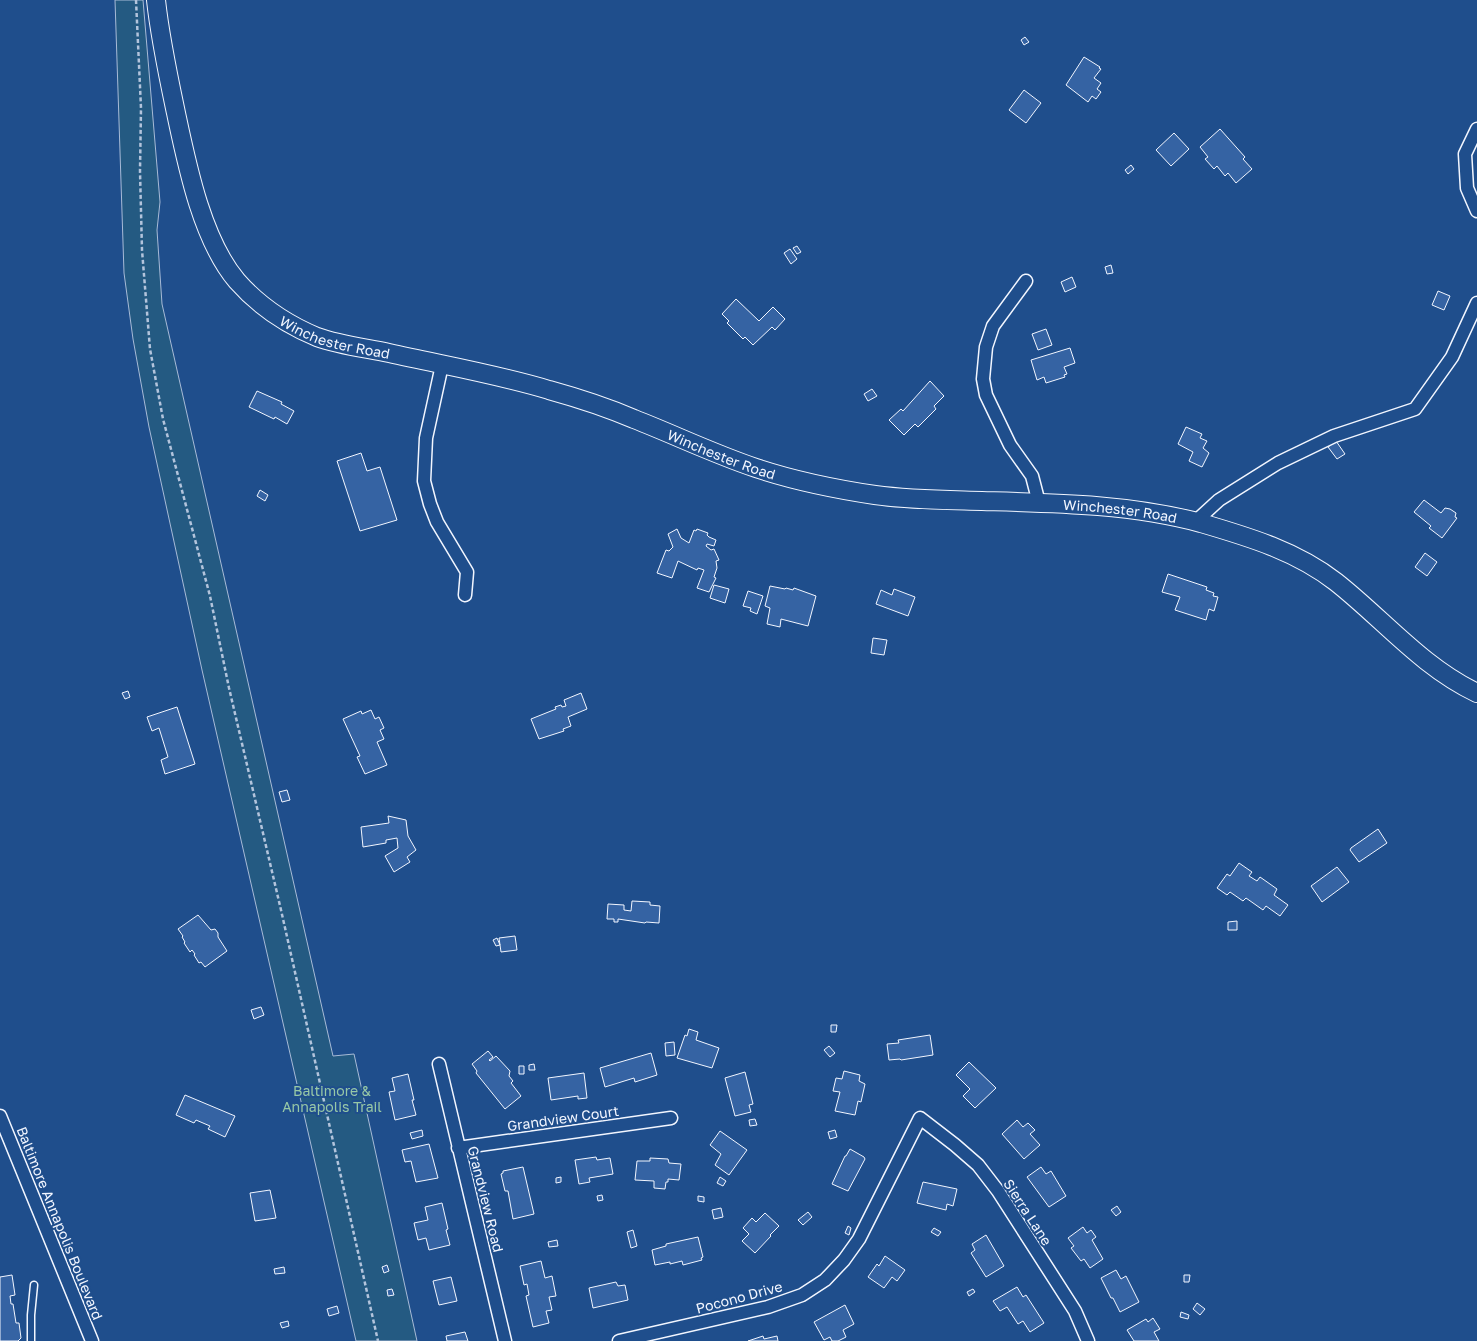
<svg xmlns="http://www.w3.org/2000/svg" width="1477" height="1341" font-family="'Golos Text',sans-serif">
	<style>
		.park { fill: #245a82; stroke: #a8bbd7 }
		.building { fill: #3563a3; stroke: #f2f6ff }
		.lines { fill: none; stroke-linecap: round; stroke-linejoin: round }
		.lane-casing { stroke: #f2f6ff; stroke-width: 9 }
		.street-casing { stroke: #f2f6ff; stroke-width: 15 }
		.secondary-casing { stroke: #f2f6ff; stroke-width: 20 }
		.path { stroke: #b3c4dc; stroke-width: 2.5; stroke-dasharray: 4 2.5; stroke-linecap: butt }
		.lane { stroke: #1f4e8c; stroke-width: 6 }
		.street { stroke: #1f4e8c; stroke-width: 12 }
		.secondary { stroke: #1f4e8c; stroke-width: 18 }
		.labels { text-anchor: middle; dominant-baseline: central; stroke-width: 4; stroke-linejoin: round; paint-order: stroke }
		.street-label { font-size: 14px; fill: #f2f6ff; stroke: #1f4e8c }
		.park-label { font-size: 14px; fill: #97c8a6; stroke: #1f4e8c }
	</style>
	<rect width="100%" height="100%" fill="#1f4e8c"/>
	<!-- park -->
	<path class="park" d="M115,0H143L160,202L157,230L162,304L333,1056L354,1054L417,1341H356L202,670L149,427L133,339L124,273Z"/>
	<!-- building -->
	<path class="building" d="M1025,37L1029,42L1024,45L1021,40Z
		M1084,57L1100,67L1099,68L1101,69L1094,78L1101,83L1097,89L1101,92L1096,99L1092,96L1088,102L1066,85Z
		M1024,90L1041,103L1026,123L1009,110Z
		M1220,129L1245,157L1243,159L1252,169L1236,183L1228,173L1225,176L1217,166L1214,169L1205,159L1208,157L1200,147Z
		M1174,133L1189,149L1171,166L1156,150Z
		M1131,165L1134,169L1128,174L1125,170Z
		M797,246L801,252L797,254L793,248Z
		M790,249L797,259L791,264L784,253Z
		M1111,265L1113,273L1107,274L1105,267Z
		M1072,277L1076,287L1065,292L1061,282Z
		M1438,291L1450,296L1444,310L1432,305Z
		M736,299L759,321L773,307L785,319L775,330L772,327L753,345L745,337L743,339L727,323L729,321L722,314Z
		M1046,329L1052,345L1038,350L1032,334Z
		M1070,348L1075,363L1064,367L1067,374L1064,375L1065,377L1046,383L1044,377L1037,380L1031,360Z
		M930,381L944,396L934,406L936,409L918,427L915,424L904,435L889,420L901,409L903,411Z
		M872,389L877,396L868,401L864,394Z
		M257,391L282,402L281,404L294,411L287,424L275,417L274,419L249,407Z
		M1186,427L1202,434L1200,438L1207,441L1203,448L1209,453L1202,467L1189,461L1193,452L1178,444Z
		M1336,441L1345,454L1337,459L1328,447Z
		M361,453L367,471L380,467L397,520L360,531L337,461Z
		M260,490L268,495L265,501L257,496Z
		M1424,500L1441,513L1445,508L1450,509L1456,513L1455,517L1457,518L1442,538L1429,528L1431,526L1414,512Z
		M677,529L681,538L689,543L694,530L696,531L697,529L708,533L707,535L709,537L716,540L714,546L707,544L706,546L711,550L714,549L719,560L716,561L717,568L714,577L716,578L709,592L697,588L704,570L698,568L697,570L678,561L672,578L657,573L666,550L669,551L673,547L668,534Z
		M1425,553L1437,562L1427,576L1415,567Z
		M1168,574L1207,587L1206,590L1214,593L1213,596L1218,597L1214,611L1209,609L1206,620L1175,610L1180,597L1162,592Z
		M714,585L729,589L725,603L710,598Z
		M770,586L785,589L786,588L793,590L794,588L816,596L808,626L781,619L780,627L767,624L770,608L765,606Z
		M894,589L915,597L908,616L876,604L881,590L892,595Z
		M748,591L763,596L757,614L750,611L751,608L743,606Z
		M873,638L887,640L884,655L871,653Z
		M128,691L130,697L125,699L122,693Z
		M581,693L587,709L568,717L571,726L563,729L564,731L539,739L531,719L556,709L555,707L561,705L562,707L566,706L564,700Z
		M177,707L195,764L165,774L161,760L168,757L159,728L152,731L147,717Z
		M371,710L375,719L379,717L384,728L380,730L384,739L377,742L387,765L365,774L357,757L360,756L343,719L361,711L362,714Z
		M287,790L290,800L282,802L279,792Z
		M388,816L406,820L408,836L416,850L407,857L410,862L394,872L385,856L398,848L397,838L386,840V843L363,847L361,827L389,823Z
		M1378,829L1387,843L1359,862L1350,850L1351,848Z
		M1239,863L1252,872L1249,876L1257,881L1260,877L1277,889L1274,895L1288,905L1280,916L1266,906L1263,910L1246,898L1243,901L1230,892L1227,895L1217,888L1227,874L1230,876Z
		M1337,867L1349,882L1322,902L1311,886Z
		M632,901L650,902V905L660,906L659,923L646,922L645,923L618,919V922H614V919H607L608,904L624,905V910L631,911Z
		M198,915L211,930L215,929L218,933V937L227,951L205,967L201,962L199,963L194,955L195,954L192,950L190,952L184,943L185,942L182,937L183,936L178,929Z
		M1237,921V930H1228V922Z
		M515,936L517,950L501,952L499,938Z
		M497,938L500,945L496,946L493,940Z
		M261,1007L264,1015L254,1019L251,1010Z
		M831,1025H837L836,1032H831Z
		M689,1029L698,1032L696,1040L719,1048L712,1068L677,1058L685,1035L687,1036Z
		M930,1035L933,1055L901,1060L900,1059L889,1060L887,1044L899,1043L898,1040Z
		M674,1042L675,1055L666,1056L665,1043Z
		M829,1046L835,1053L830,1057L824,1050Z
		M488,1051L493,1057L489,1060L490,1061L496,1056L510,1071L509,1076L513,1081L511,1083L521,1096L505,1109L476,1073L477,1071L472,1064Z
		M651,1053L657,1075L635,1082L634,1078L605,1087L600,1068Z
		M969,1062L996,1088L975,1108L963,1096L970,1089L956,1075Z
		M534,1064L535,1070H529V1065Z
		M519,1066H524V1074H519Z
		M844,1071L860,1075L859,1081L865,1084L861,1102L858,1101L855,1115L835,1111L840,1092L833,1091L836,1078L842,1079Z
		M745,1072L753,1104L749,1105L751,1112L735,1116L725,1078Z
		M584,1073L587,1098L578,1099V1096L551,1100L548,1078Z
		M408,1074L414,1100H412L416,1115L395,1120L389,1092L395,1091L392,1078Z
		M185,1095L235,1116L225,1137L208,1129L210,1126L196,1120L194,1123L176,1115Z
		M755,1119L757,1125L750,1126L749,1120Z
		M1017,1120L1023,1127L1028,1123L1035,1130L1030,1134L1040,1145L1024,1159L1002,1134Z
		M422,1130L423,1136L412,1139L410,1133Z
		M835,1130L837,1137L830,1139L828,1132Z
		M720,1131L747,1150L729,1175L715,1165L721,1154L710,1145Z
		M429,1144L438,1178L416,1182L411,1161L405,1162L402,1150Z
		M850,1149L864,1157L865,1159L848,1191L832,1184L845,1156H846Z
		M596,1157L597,1160L610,1158L613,1174L589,1178L590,1182L579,1184L575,1160Z
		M650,1158L668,1159L669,1163L681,1164L679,1180L668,1179V1182H666L665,1189L654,1188V1181L635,1180L637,1161H650Z
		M523,1167L534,1214L513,1219L508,1191H505L501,1174L503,1173V1171Z
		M1041,1167L1046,1174L1051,1171L1066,1196L1049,1207L1027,1177Z
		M561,1177V1182L556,1183V1178Z
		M720,1177L726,1181L723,1186L717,1183Z
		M923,1182L957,1189L953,1206L947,1204L946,1210L917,1203Z
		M270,1190L276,1218L255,1221L250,1193Z
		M602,1195L603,1200L598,1201L597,1196Z
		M698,1196L704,1197V1202L698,1201Z
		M442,1203L448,1229L446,1230L450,1245L429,1250L426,1238L418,1240L414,1223L428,1220L425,1207Z
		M1117,1206L1121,1212L1116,1216L1111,1210Z
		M721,1208L723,1217L714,1219L712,1210Z
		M808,1212L812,1217L803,1225L798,1220Z
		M765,1213L779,1226L770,1235L771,1236L755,1253L742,1241L749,1234L743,1228L752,1218L756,1222Z
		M848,1226L851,1228L849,1235L845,1233Z
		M1083,1227L1087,1233L1091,1230L1096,1237L1092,1240L1103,1259L1090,1268L1084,1259L1081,1261L1071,1248L1074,1246L1068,1238Z
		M934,1228L941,1232L938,1236L931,1232Z
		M633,1230L637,1246L631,1248L627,1232Z
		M986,1235L1004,1266L986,1277L971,1253L975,1250L972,1244Z
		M698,1237L703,1257L701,1258L702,1260L683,1265L682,1261L670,1264V1262L655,1265L652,1250L666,1246V1244Z
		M557,1240L558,1246L549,1247L548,1242Z
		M885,1256L905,1270L897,1281L892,1277L884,1288L868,1277L877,1264L879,1266Z
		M541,1261L545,1278L552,1276L556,1296L549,1297L552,1310L546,1311L549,1323L533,1327L526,1296L529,1295L527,1284L524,1285L520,1266Z
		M387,1265L389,1271L384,1273L382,1267Z
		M284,1267L285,1273L275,1274L274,1269Z
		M1116,1270L1121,1279L1126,1276L1139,1302L1120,1312L1113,1298H1111L1101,1278Z
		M12,1275L15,1295L10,1296L11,1304H13L16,1323H19L21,1338L18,1341H0V1277Z
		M1184,1275H1190L1189,1282H1184Z
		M451,1277L457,1301L439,1305L433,1281Z
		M616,1282L618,1286L625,1285L628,1300L593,1308L589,1288Z
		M1017,1287L1023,1297L1026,1295L1044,1323L1030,1332L1023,1321L1018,1324L1007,1307L1000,1311L993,1301Z
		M392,1289L394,1295L388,1296L387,1290Z
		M973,1289L975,1292L969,1296L967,1292Z
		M1197,1303L1205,1309L1200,1315L1193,1309Z
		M845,1305L854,1324L843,1330L846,1337L838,1341H832L830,1337L824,1340L814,1322Z
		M337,1306L339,1313L329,1316L327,1309Z
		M1181,1312L1189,1315L1188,1319L1180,1317Z
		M1153,1318L1160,1329L1154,1332L1159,1341H1134L1127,1330L1146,1319L1148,1322Z
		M288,1321L289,1326L282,1328L280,1323Z
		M465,1332L468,1341H447L446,1336Z
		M763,1336L764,1339L777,1336L778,1341H748Z"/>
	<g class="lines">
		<defs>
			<path id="lane" d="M31,1341V1315L34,1285"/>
			<path id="street" d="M1477,129L1465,154L1467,188L1477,211
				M1026,281L993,326L986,347L983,379L986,395L1010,445L1032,476L1039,503
				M442,365L426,438L424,481L430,504L437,522L467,572L465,595
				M1195,522L1219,500L1278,463L1334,436L1415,409L1452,357L1477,303
				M439,1064L505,1341
				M0,1116L92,1341
				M458,1148L671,1118
				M619,1341L768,1307L802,1295L825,1280L844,1260L859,1239L920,1118L955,1145L978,1165L998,1191L1075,1311L1088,1341"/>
			<g id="secondary">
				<path id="s1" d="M156,0C160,38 168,75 176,113C187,165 202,240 237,281C259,306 286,324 317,337C339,345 365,348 389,353C442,365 496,374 549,390C578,398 606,407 634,419C675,435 714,454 756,468C795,481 835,489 875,495C911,500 946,500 982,501C1055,503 1130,504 1201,523C1249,537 1296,551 1336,582C1383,619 1422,667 1477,693"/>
			</g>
		</defs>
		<!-- lane casing -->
		<use href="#lane" class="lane-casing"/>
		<!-- street casing -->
		<use href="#street" class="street-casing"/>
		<!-- secondary casing -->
		<use href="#secondary" class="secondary-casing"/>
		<!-- path -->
		<path class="path" d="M136,0L141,108L140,171L142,250L150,349L163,419L210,596L229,688L281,910L378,1341"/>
		<!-- lane -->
		<use href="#lane" class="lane"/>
		<!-- street -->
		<use href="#street" class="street"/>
		<!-- secondary -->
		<use href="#secondary" class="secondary"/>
	</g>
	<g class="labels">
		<!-- street labels -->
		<g class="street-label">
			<text stroke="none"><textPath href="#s1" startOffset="411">Winchester Road</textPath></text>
			<text stroke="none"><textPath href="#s1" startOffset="816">Winchester Road</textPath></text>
			<text stroke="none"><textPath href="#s1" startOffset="1221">Winchester Road</textPath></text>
			<text transform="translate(563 1118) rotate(-8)">Grandview Court</text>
			<text transform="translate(486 1199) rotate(76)">Grandview Road</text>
			<text transform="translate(1028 1212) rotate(57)">Sierra Lane</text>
			<text transform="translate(60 1223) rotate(68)">Baltimore Annapolis Boulevard</text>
			<text transform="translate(739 1297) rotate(-15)">Pocono Drive</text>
		</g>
		<!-- park labels -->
		<g class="park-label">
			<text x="332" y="1090">Baltimore &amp;<tspan x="332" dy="16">Annapolis Trail</tspan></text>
		</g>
	</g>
</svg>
